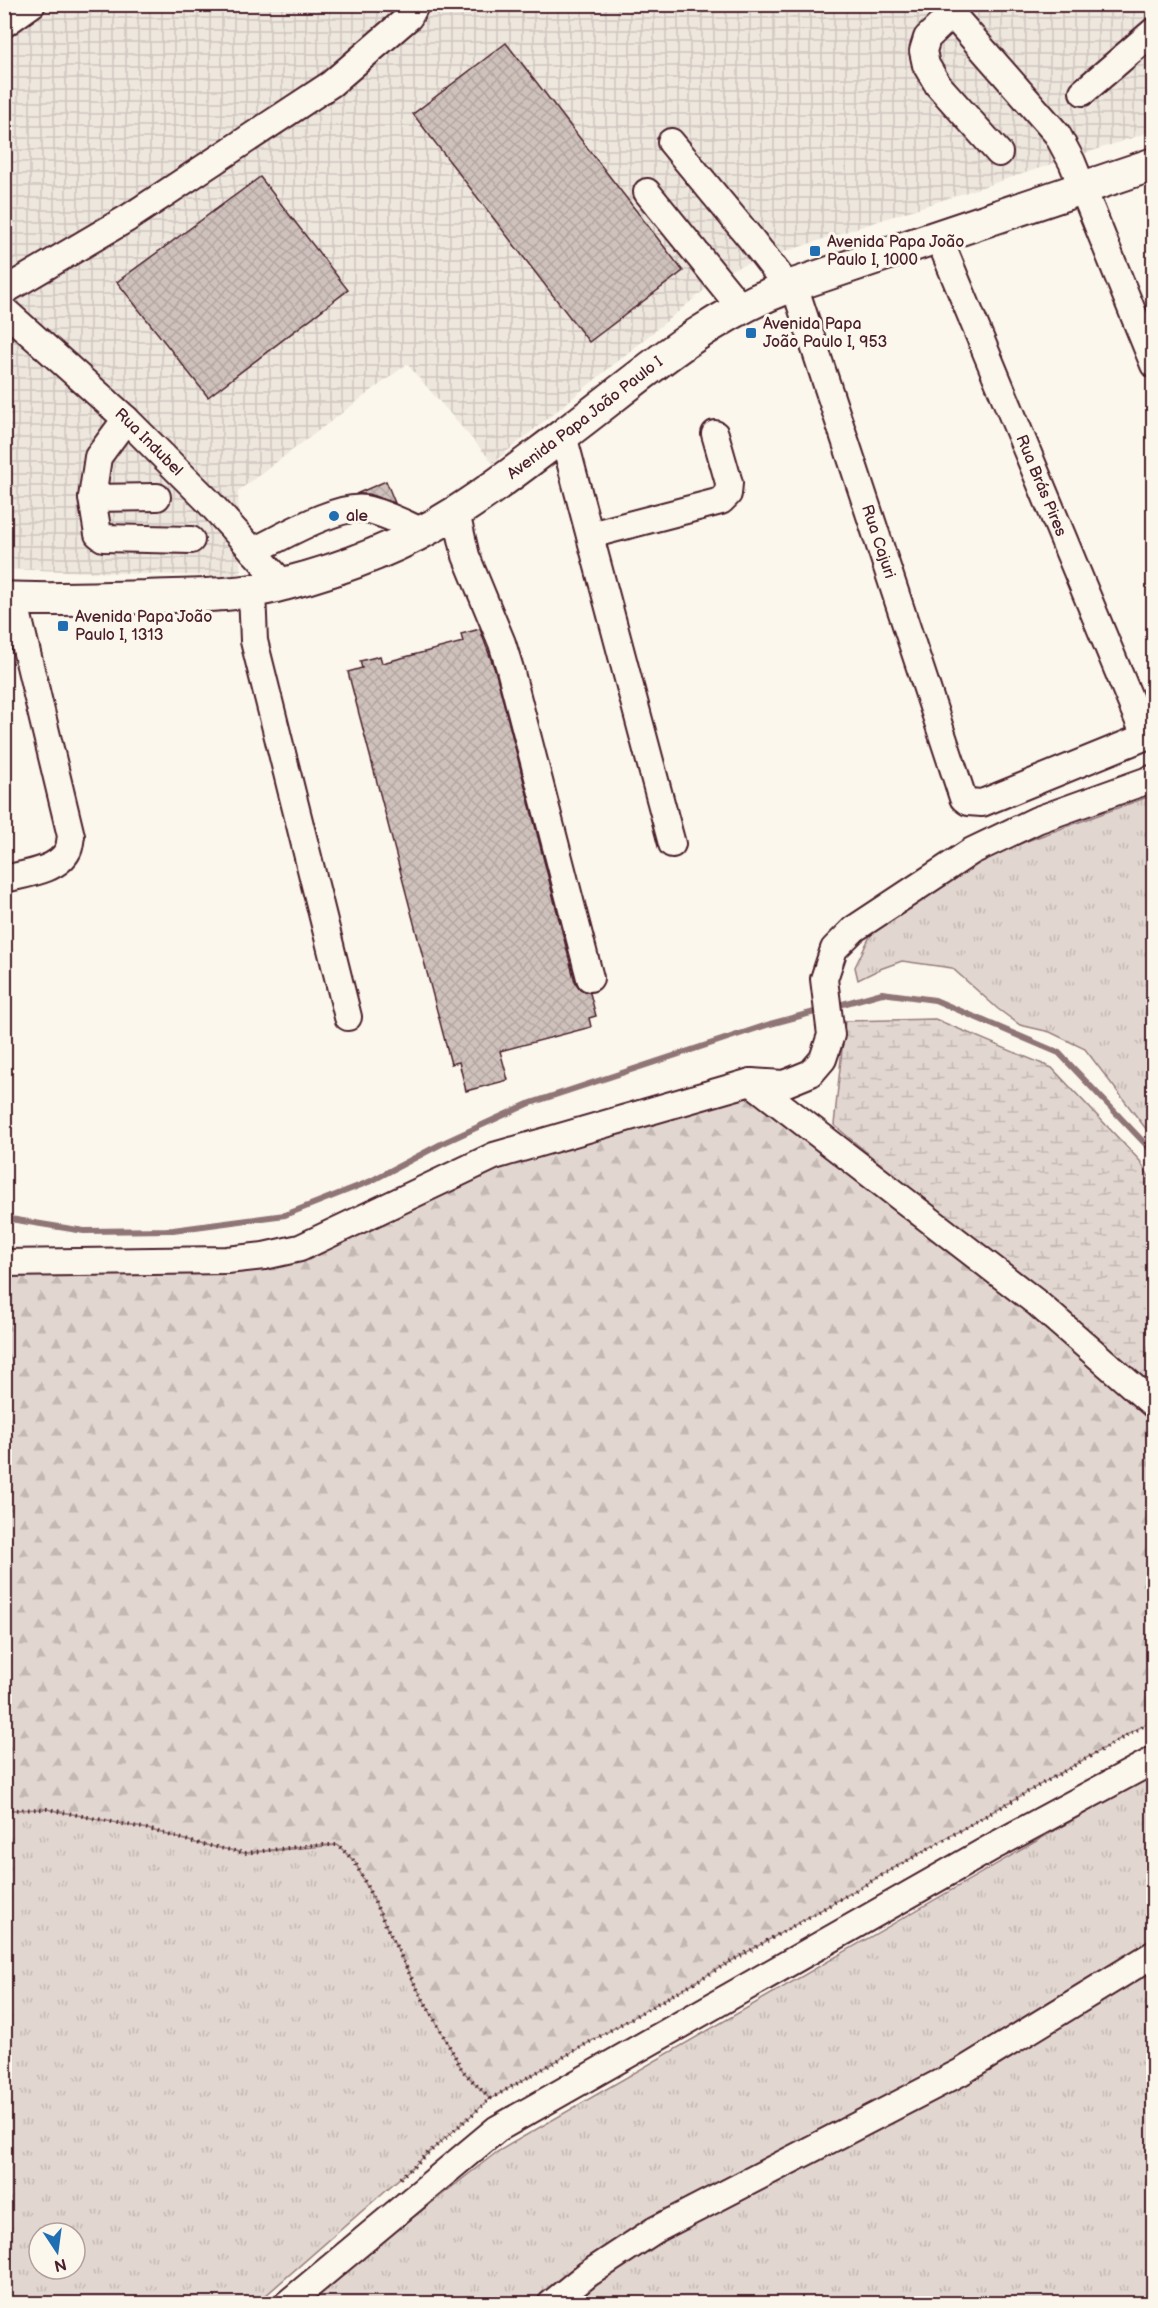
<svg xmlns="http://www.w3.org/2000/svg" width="1158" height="2308" font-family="'Balsamiq Sans',sans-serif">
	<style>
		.industrial { fill: url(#industrial-grid) }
		.grass { fill: url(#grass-tufts); stroke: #967b7e; stroke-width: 1.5; fill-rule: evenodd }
		.forest { fill: url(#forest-firs); stroke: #967b7e; stroke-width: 1.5 }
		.wetland { fill: url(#wetland-marsh); stroke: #967b7e; stroke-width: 1.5 }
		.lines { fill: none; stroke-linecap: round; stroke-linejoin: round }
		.stream { stroke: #907477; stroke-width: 6 }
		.building { fill: url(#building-cross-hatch); stroke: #4a1f2b; stroke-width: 1.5 }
		.minor-casing { stroke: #4a1f2b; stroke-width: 30 }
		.major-casing { stroke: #4a1f2b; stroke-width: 36 }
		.path { stroke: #4a1f2b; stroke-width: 4; stroke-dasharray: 1.5 4.5; stroke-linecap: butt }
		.minor { stroke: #fbf7ec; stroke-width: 26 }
		.major { stroke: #fbf7ec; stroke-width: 32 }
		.poi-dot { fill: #1f6fb2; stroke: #fbf7ec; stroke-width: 2 }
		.labels { text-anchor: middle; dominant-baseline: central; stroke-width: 6; stroke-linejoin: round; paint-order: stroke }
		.poi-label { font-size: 16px; fill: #4a1f2b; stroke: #fbf7ec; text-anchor: start }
		.street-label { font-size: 16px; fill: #4a1f2b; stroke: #fbf7ec }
	</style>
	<defs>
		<pattern id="industrial-grid" width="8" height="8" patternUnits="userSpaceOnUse" patternTransform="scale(1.5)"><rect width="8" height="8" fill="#eee7de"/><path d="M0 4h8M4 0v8" fill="none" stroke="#cec6bf"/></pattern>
		<pattern id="grass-tufts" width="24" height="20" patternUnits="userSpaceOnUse" patternTransform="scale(1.5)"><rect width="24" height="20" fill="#e2d7d0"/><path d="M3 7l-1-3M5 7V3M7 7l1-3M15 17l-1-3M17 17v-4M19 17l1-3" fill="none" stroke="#c3b8b3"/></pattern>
		<pattern id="forest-firs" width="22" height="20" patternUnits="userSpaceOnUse" patternTransform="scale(1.5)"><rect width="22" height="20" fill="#e2d7d0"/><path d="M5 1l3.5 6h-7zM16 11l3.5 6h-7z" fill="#c3b8b3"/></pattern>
		<pattern id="wetland-marsh" width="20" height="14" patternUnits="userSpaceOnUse" patternTransform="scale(1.5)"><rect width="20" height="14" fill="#e2d7d0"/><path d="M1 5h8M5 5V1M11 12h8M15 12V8" fill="none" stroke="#c3b8b3"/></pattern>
		<pattern id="building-cross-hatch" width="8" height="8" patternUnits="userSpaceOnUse" patternTransform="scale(1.5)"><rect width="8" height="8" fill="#cfc2bc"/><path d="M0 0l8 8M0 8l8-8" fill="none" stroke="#b3a6a2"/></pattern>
	</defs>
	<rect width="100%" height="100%" fill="#fbf7ec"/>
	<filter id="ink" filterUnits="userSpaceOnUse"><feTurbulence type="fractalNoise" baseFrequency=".0167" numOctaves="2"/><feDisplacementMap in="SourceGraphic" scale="12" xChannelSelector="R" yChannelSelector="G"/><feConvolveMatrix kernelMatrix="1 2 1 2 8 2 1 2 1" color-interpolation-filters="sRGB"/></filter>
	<g filter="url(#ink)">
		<!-- industrial -->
		<path class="industrial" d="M5,5H1153V131L729,270L493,463L407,364L238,491L241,577L5,569Z"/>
		<!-- grass -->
		<path class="grass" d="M1153,795V1138L1085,1049L1050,1032L1020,1025L998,1009L952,968L902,961L880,969L858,980L855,967L875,926L986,856Z
			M1153,1774V1945L541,2303L308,2304L339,2275L497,2152Z
			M47,1809L148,1829L196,1843L245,1853L338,1845L355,1862L413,1981L436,2021L490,2099L257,2303H5L4,1810ZM39,2233H75V2269H39Z
			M1153,1960V2303L565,2304L654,2237Z"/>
		<!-- forest -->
		<path class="forest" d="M751,1082L1153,1405V1720L490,2099L463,2071L413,1981L355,1862L338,1845H314L245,1853L196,1843L148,1829L47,1809L5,1810L4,1263L264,1256L494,1156Z"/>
		<!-- wetland -->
		<path class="wetland" d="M935,1019L1052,1068L1140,1161L1153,1184V1393L834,1125L845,1021Z"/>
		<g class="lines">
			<!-- stream -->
			<path class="stream" d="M832,1007L882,993L935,1000L1059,1053L1154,1153
				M4,1218L84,1231L173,1230L285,1215L371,1181L443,1143L528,1104L770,1024L822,1010"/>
		</g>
		<!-- building -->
		<path class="building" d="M506,43L683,271L589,342L413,114Z
			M260,177L348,290L208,397L117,282Z
			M386,481L395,503L368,494H356Z
			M480,629L496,673L575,982L580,989L590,993L596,1016L589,1018L591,1027L500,1051L508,1080L466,1091L459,1062L451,1064L348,672L362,668L360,661L380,656L382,663L463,642L461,634Z"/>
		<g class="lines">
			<defs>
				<g id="minor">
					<path d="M943,4L1057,134L1072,162L1154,365"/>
					<path d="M951,15L927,38L923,51L926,65L938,85L999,153"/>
					<path d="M4,24L32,4"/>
					<path d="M1083,92L1154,31"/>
					<path d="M671,142L751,239L788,287"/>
					<path d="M647,192L741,308"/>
					<path id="s1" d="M938,236L1145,736"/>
					<path id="s2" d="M794,285L963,798L968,802L982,803L1154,733"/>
					<path d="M4,291L128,218L331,84L409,17L416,4"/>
					<path id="s3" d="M4,310L126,419L207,500L284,585"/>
					<path d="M126,419L98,457L92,498L98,534L103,538L191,540"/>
					<path d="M563,435L672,844"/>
					<path d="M92,498L157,497"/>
					<path d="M456,513L466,556L502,643L510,669L590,978"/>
					<path d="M590,535L721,501L728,494L729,483L715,434"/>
					<path d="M253,551C279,539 337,504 365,509C385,513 403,523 421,531"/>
					<path d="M252,591L254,641L348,1017"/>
					<path d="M4,879C24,874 58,871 68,850C70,847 70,840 71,836L14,599"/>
					<path d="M751,1082L1037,1303L1154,1405"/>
					<path d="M4,1263L227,1260L264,1256L300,1248L494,1156L751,1082L784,1084L811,1073L823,1059L831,1035L824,979L834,949L854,929L972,851L1037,820L1154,778"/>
					<path d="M287,2304L497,2129L996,1845L1154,1760"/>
					<path d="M551,2304L588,2274L655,2230L961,2072L1154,1954"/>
				</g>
				<g id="major">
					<path id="s4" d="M4,598C51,601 98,598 145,597C191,595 239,597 284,584C343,569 404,545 455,513C492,490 527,462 562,436C635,382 701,319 788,287L1154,164"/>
				</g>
			</defs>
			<!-- minor casing -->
			<use href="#minor" class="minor-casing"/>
			<!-- major casing -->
			<use href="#major" class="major-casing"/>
			<!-- path -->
			<path class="path" d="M4,1810L47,1809L148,1829L196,1843L245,1853L314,1845H338L355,1862L413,1981L463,2071L490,2099
				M400,2178L490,2099L1154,1720
				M257,2304L266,2296"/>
			<!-- minor -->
			<use href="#minor" class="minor"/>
			<!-- major -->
			<use href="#major" class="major"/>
		</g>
	</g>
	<!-- markers -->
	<g class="poi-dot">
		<rect x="809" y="245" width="12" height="12" rx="3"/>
		<rect x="745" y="327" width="12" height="12" rx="3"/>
		<circle cx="334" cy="516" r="6"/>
		<rect x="57" y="620" width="12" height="12" rx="3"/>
	</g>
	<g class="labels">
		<!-- poi labels -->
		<g class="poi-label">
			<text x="827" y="242">Avenida Papa João<tspan x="827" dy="18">Paulo I, 1000</tspan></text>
			<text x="763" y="324">Avenida Papa<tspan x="763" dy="18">João Paulo I, 953</tspan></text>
			<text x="346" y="516">ale</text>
			<text x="75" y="617">Avenida Papa João<tspan x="75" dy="18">Paulo I, 1313</tspan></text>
		</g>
		<!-- street labels -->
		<g class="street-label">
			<text stroke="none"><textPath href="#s4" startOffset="628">Avenida Papa João Paulo I</textPath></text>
			<text stroke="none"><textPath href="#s3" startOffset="196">Rua Indubel</textPath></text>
			<text stroke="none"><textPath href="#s1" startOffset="270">Rua Brás Pires</textPath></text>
			<text stroke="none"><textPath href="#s2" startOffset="270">Rua Cajuri</textPath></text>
		</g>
	</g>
	<!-- margin -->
	<rect width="1158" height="2308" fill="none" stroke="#fbf7ec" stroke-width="24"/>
	<rect x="12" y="12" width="1134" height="2284" fill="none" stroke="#4a1f2b" stroke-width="2" filter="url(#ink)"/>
	<!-- north arrow -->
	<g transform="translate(57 2251) rotate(167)"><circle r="28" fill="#fbf7ec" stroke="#b4a19f" stroke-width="1.5"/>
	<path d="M0-4.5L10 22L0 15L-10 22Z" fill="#1f6fb2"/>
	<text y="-9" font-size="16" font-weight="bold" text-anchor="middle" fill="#4a1f2b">N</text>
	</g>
</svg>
